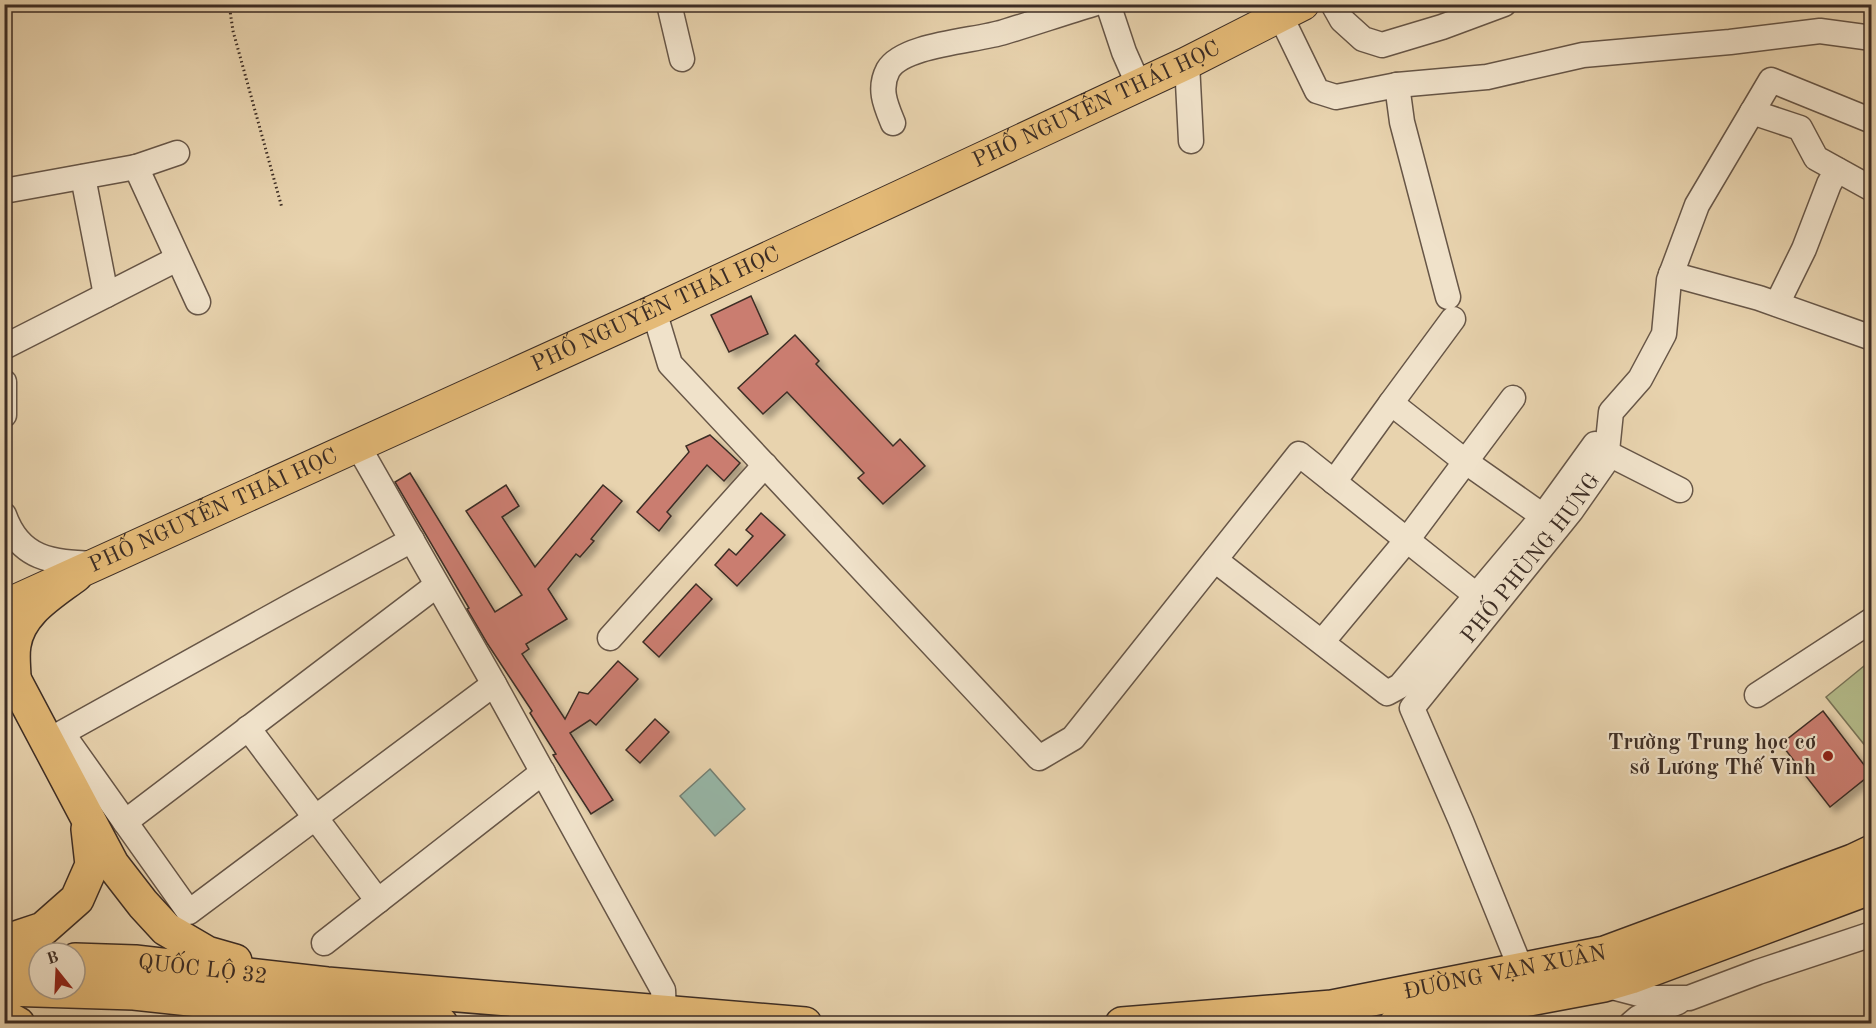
<svg xmlns="http://www.w3.org/2000/svg" width="1876" height="1028" font-family="'Old Standard TT',serif">
	<style>
		.green { fill: #b4bc8b; stroke: #787458; stroke-width: 1.5 }
		.water { fill: #97b8a9; stroke: #738074; stroke-width: 1.5 }
		.building { fill: #ca7d6f; stroke: #3c2d25; stroke-width: 1.5; filter: url(#shadow) }
		.lines { fill: none; stroke-linecap: round; stroke-linejoin: round }
		.minor-casing { stroke: #675647; stroke-width: 27 }
		.major-casing { stroke: #3c2d25; stroke-width: 34 }
		.highway-casing { stroke: #3c2d25; stroke-width: 36 }
		.path { stroke: #3c2d25; stroke-width: 3; stroke-dasharray: 1.5 3; stroke-linecap: butt }
		.minor { stroke: #f0e2ca; stroke-width: 24 }
		.major { stroke: #e4ba77; stroke-width: 32 }
		.highway { stroke: #e4ba77; stroke-width: 33 }
		.poi-dot { fill: #8f2418; stroke: #f0e2ca; stroke-width: 2 }
		.labels { text-anchor: middle; dominant-baseline: central; stroke-width: 4.5; stroke-linejoin: round; paint-order: stroke }
		.street-label { font-size: 22px; fill: #3c2d25; stroke: #f0e2ca }
		.poi-label { font-size: 22px; font-weight: bold; fill: #3c2d25; stroke: #f0e2ca; text-anchor: end }
	</style>
	<defs>
		<filter id="shadow"><feDropShadow dx="5.5" dy="5.5" stdDeviation="3" flood-color="#0004"/></filter>
	</defs>
	<rect width="100%" height="100%" fill="#e8d3ae"/>
	<filter id="stains"><feTurbulence type="fractalNoise" baseFrequency=".00333" numOctaves="4"/><feColorMatrix values="0 0 0 0 .2 0 0 0 0 .09 0 0 0 0 .02 0 0 0 .5 -.17"/></filter>
	<radialGradient id="worn" r=".72"><stop offset=".6" stop-color="#630" stop-opacity="0"/><stop offset="1" stop-color="#630" stop-opacity=".3"/></radialGradient>
	<!-- green -->
	<path class="green" d="M1864,666L1871,675V753L1826,697Z"/>
	<!-- water -->
	<path class="water" d="M710,769L745,809L715,836L680,796Z"/>
	<!-- building -->
	<path class="building" d="M751,296L768,334L729,352L711,315Z
		M795,335L819,361L816,364L893,446L900,439L925,466L883,504L858,478L864,473L787,392L763,414L738,388Z
		M710,435L740,463L724,481L707,465L667,512L671,516L659,531L637,512L689,452L686,446Z
		M410,473L495,612L522,595L466,511L506,485L519,506L502,517L535,567L603,485L622,501L591,539L594,541L580,557L576,554L548,589L567,619L526,644L529,649L522,654L565,719L579,692L588,694L618,661L638,679L596,725L590,720L570,733L613,800L591,814L553,755L556,754L530,713L532,711L487,643L467,609L469,608L395,482Z
		M761,513L785,535L737,586L715,565L729,549L736,555L753,536L746,530Z
		M696,584L712,599L659,657L643,642Z
		M1823,711L1871,774L1830,807L1781,744Z
		M655,719L669,732L640,763L626,750Z"/>
	<g class="lines">
		<defs>
			<g id="minor">
				<path d="M669,4L682,59"/>
				<path d="M1108,4L1124,52L1139,86"/>
				<path d="M1333,4L1342,20L1363,39L1382,45L1442,27L1504,4"/>
				<path d="M1281,17L1317,91L1336,97L1397,85L1487,77L1583,55L1730,42L1820,31L1872,38"/>
				<path d="M1187,63L1191,141"/>
				<path d="M1397,85L1402,122L1448,297"/>
				<path d="M1752,112L1800,128L1816,158L1872,189"/>
				<path d="M893,123C886,106 878,89 888,70C903,44 976,41 1004,32C1034,23 1063,13 1093,4"/>
				<path d="M136,167L198,302"/>
				<path d="M83,177L106,295"/>
				<path d="M4,191L136,167L177,153"/>
				<path d="M1671,274L1759,298L1872,338"/>
				<path d="M1777,304L1804,249L1829,184L1837,170"/>
				<path d="M654,311L670,364L1039,758L1073,738L1299,454L1476,595"/>
				<path d="M4,347L177,259"/>
				<path d="M4,382V415"/>
				<path d="M1391,403L1453,319"/>
				<path d="M358,446L494,684L663,990L664,1012"/>
				<path d="M1607,453L1680,490"/>
				<path d="M1334,482L1391,403L1466,462L1543,516"/>
				<path d="M4,515C20,560 52,562 94,564"/>
				<path d="M412,540L296,603L62,733L189,912L494,684"/>
				<path d="M1215,560L1387,693L1400,686L1543,516L1595,444"/>
				<path d="M610,638L765,465"/>
				<path d="M1322,642L1407,540L1513,398"/>
				<path d="M1757,695L1872,620"/>
				<path d="M248,728L378,901"/>
				<path d="M125,822L437,585"/>
				<path d="M324,943L543,772"/>
				<path id="s1" d="M1521,969L1461,821L1412,708L1571,511L1606,461L1611,412L1640,379L1664,334L1669,280L1697,205L1771,80L1872,121"/>
				<path d="M1604,985L1654,998H1689L1758,972L1872,934"/>
				<path d="M1631,1024L1638,1018L1678,1002"/>
			</g>
			<g id="major">
				<path id="s2" d="M4,606L654,311L1187,63L1303,4"/>
			</g>
			<g id="highway">
				<path d="M4,669L14,679L112,864L143,904L166,929L207,953L235,961"/>
				<path d="M14,679C14,668 12,656 14,645C19,612 51,594 76,575"/>
				<path d="M4,942L43,929L77,899L92,865L88,829"/>
				<path d="M4,957L39,958"/>
				<path id="s3" d="M75,960L135,962L327,984L805,1024"/>
				<path d="M4,989L134,993L317,1013L441,1024"/>
				<path d="M4,1016L18,1024"/>
				<path id="s4" d="M1122,1024L1332,1007L1605,953L1853,861L1872,852"/>
				<path d="M1396,1024L1604,985L1631,977L1872,887"/>
			</g>
		</defs>
		<!-- minor casing -->
		<use href="#minor" class="minor-casing"/>
		<!-- major casing -->
		<use href="#major" class="major-casing"/>
		<!-- highway casing -->
		<use href="#highway" class="highway-casing"/>
		<!-- path -->
		<path class="path" d="M229,4L233,31L282,208"/>
		<!-- minor -->
		<use href="#minor" class="minor"/>
		<!-- major -->
		<use href="#major" class="major"/>
		<!-- highway -->
		<use href="#highway" class="highway"/>
	</g>
	<!-- markers -->
	<circle class="poi-dot" cx="1828" cy="756" r="6"/>
	<g class="labels">
		<!-- street labels -->
		<g class="street-label">
			<text stroke="none"><textPath href="#s2" startOffset="1202">PHỐ NGUYỄN THÁI HỌC</textPath></text>
			<text stroke="none"><textPath href="#s2" startOffset="716">PHỐ NGUYỄN THÁI HỌC</textPath></text>
			<text stroke="none"><textPath href="#s2" startOffset="230">PHỐ NGUYỄN THÁI HỌC</textPath></text>
			<text stroke="none"><textPath href="#s1" startOffset="474">PHỐ PHÙNG HƯNG</textPath></text>
			<text stroke="none"><textPath href="#s3" startOffset="128">QUỐC LỘ 32</textPath></text>
			<text stroke="none"><textPath href="#s4" startOffset="387">ĐƯỜNG VẠN XUÂN</textPath></text>
		</g>
		<!-- poi labels -->
		<g class="poi-label">
			<text x="1816" y="743">Trường Trung học cơ<tspan x="1816" dy="25">sở Lương Thế Vinh</tspan></text>
		</g>
	</g>
	<!-- margin -->
	<rect width="1876" height="1028" fill="none" stroke="#e8d3ae" stroke-width="24"/>
	<rect x="6" y="6" width="1864" height="1016" fill="none" stroke="#3c2d25" stroke-width="3"/>
	<rect x="12" y="12" width="1852" height="1004" fill="none" stroke="#3c2d25" stroke-width="1.5"/>
	<!-- north arrow -->
	<g transform="translate(57 971) rotate(342)"><circle r="28" fill="#f0e2ca" stroke="#a89a88" stroke-width="1.5"/>
	<path d="M0-4.5L10 22L0 15L-10 22Z" fill="#8f2418"/>
	<text y="-9" font-size="16" font-weight="bold" text-anchor="middle" fill="#3c2d25">B</text>
	</g>
	<rect width="100%" height="100%" filter="url(#stains)"/>
	<rect width="100%" height="100%" fill="url(#worn)"/>
</svg>
